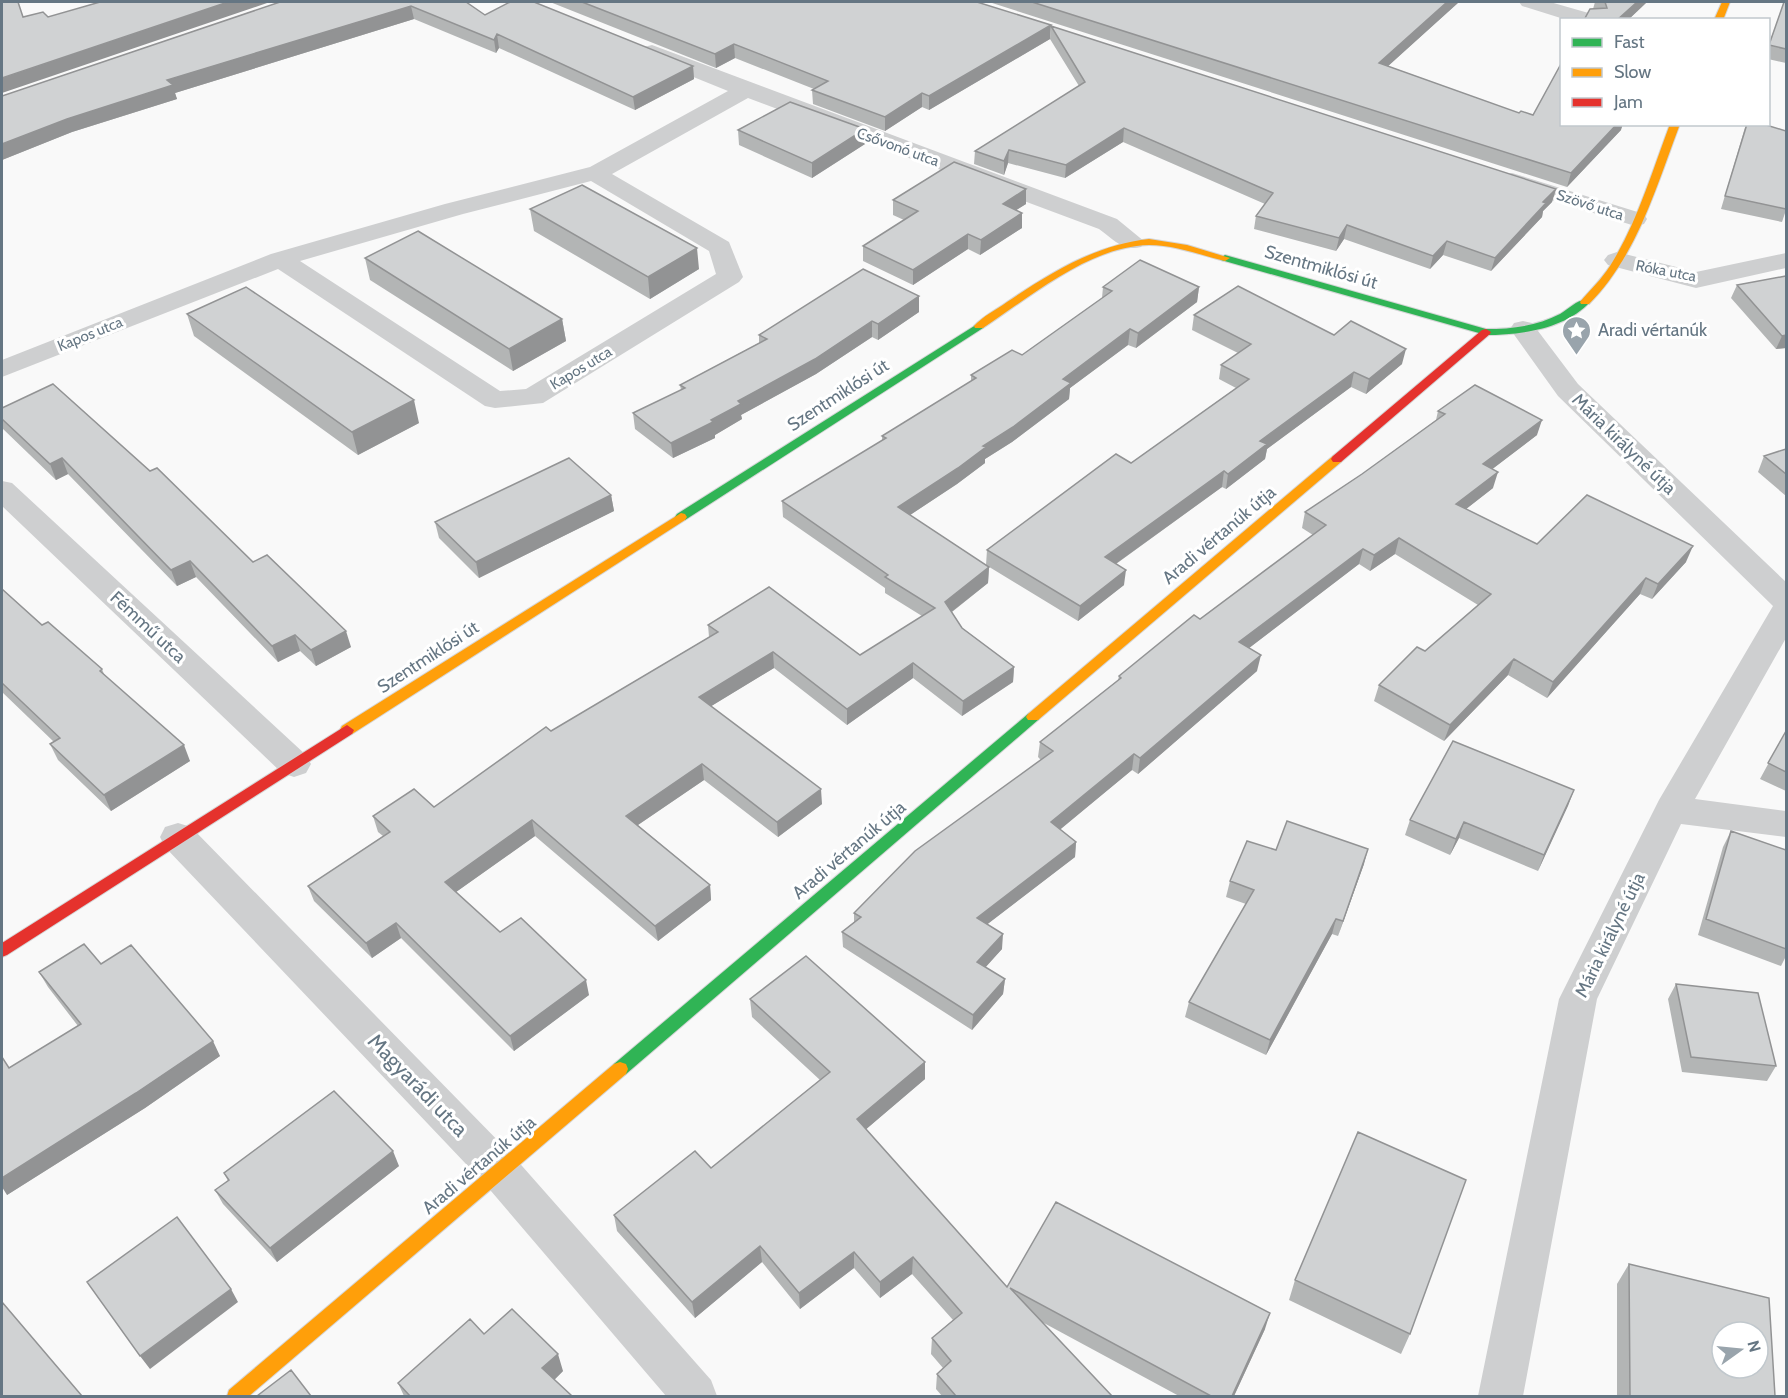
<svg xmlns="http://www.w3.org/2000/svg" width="1788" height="1398" font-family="Cabin,sans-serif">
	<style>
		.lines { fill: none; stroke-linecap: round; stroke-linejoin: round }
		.fast-casing { stroke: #d5d6d7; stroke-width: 2 }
		.slow-casing { stroke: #d5d6d7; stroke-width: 2 }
		.jam-casing { stroke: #d5d6d7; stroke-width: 2 }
		.street { fill: #cecfd0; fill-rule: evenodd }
		.fast { fill: #30b455; fill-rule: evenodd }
		.slow { fill: #ff9f0a; fill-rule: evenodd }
		.jam { fill: #e5322d; fill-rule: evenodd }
		.wall { fill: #b3b5b5 }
		.shaded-wall { fill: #929394 }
		.building { fill: #d0d2d3; stroke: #929394; stroke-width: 1.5; fill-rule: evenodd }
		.labels { text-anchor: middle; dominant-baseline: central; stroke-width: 6; stroke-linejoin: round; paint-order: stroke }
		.far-street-label { font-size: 15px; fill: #657683; stroke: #fff }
		.street-label { font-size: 18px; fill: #657683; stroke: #fff }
		.poi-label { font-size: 18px; fill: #657683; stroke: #fff; text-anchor: start }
		.near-street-label { font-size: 21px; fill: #657683; stroke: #fff }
	</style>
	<rect width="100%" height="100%" fill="#f9f9f9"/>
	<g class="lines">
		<defs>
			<path id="fast" d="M1225,255L1486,329C1512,329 1537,326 1560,314C1569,309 1578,298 1589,300L1590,302C1565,329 1521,335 1486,335L1221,260L1220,258Z
				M979,323L984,326L983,328L685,520H677L675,517L677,514Z
				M1033,712L1038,714L1040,717L1038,720L626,1074L620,1076L614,1074L612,1069L614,1064L1028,714Z"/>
			<path id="slow" d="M1722,2H1730L1723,20H1714Z
				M1670,124H1680C1656,187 1637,256 1589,304H1581L1580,302C1590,290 1601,280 1610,266C1637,223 1652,172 1670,124Z
				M1149,239L1187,245L1230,258L1225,261C1200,255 1175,245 1149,245C1090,246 1030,297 983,328H975L974,326C983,316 996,310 1007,302C1052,272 1095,245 1149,239Z
				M1337,455L1341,456L1343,459L1341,462L1038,720H1028L1026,717L1028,714L1333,456Z
				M681,513L685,514L687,517L685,520L352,734H342L340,730L342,726Z
				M620,1062L626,1064L628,1069L626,1074L249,1396H227L229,1390L614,1064Z"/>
			<path id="jam" d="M1486,329L1491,332L1490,334L1341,462H1333L1331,459L1333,456L1482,330Z
				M347,725L354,730L352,734L7,955L2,957V943Z"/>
		</defs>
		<!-- fast casing -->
		<use href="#fast" class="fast-casing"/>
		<!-- slow casing -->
		<use href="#slow" class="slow-casing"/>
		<!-- jam casing -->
		<use href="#jam" class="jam-casing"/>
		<!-- street -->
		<path class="street" d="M1519,2H1550L1599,16L1602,20H1567L1522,6Z
			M652,45L1117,219L1145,242L1141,247C1123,252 1113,239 1099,229L748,98L612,174L729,242L743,277L739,282L543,403L495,408L485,406L278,269L2,377V360L271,254L445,204L590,167L728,91L644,57L641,52L644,47ZM591,181L709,251L716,274L526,389L500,391L300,261L463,214Z
			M1512,173L1644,214L1647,219L1644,224L1635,226L1504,185L1500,180L1504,175Z
			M1617,252L1696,272L1786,253V268L1696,288L1608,265L1604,260L1608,255Z
			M1523,321L1532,323L1578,384L1786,582V638L1695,799L1786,811V837L1681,824L1597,999L1523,1396H1478L1559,999L1659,800L1773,606L1558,396L1510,329L1514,323Z
			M2,481L12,483L306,755L311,764L306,773L294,777L282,773L2,506Z
			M178,823L191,827L515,1158L711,1380L717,1396H666L485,1184L165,847L160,837L165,827Z"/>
		<!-- fast -->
		<use href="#fast" class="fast"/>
		<!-- slow -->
		<use href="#slow" class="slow"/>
		<!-- jam -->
		<use href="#jam" class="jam"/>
	</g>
	<!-- wall -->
	<path class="wall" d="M280,2H466L485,15L693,66L694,79L635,110L499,48L496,53L414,19L175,93L177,99L72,132L2,160V96Z
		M550,2H977L1050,39L929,110L922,107L885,131L813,104L812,90L814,89L735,58L716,68Z
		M989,2H1459L1388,66L1519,113L1621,130L1567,187Z
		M1595,2H1647L1628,20H1584L1593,9Z
		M1784,2H1786V63L1768,59V47Z
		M1051,26L1556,189L1552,202L1543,211L1542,217L1491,271L1443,255L1430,269L1344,239L1336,251L1254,229L1256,216L1265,204L1123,142L1065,178L1008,163L1004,175L974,164L975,151L1079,86L1050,39Z
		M1746,124L1786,131V210L1782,222L1721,209Z
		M865,129V144L812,178L739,145L738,130Z
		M893,200L1026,204L1016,210L1022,228L980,255L968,249L913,285L863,261V246L904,220L893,215Z
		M530,209L699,269L650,299L534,231Z
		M365,258L562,319L566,341L513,371L370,280Z
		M1786,276V348L1776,349L1731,298L1737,285Z
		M1103,287H1199L1197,302L1136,348L1128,345L1070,388L1069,399L1012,442L985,459V463L957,484L910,515L989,567L988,583L952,612L962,628L1014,667L1013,682L962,716L913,678L847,725L774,668L711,706L822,804L778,837L704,780L638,825L710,885L711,900L658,941L535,836L456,892L500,932L589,995L514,1051L401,938L372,958L314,901L308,886L383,836L378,832L373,816L434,807L551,731L709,637L708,625L860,655L922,616L885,593V588L783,517L782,501L882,441V436L971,381V375L1022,355L1102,298Z
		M919,296V312L878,340L872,337L816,374L741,415L742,419L715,435V438L673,458L635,429L633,413L681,390L680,385L759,343V335Z
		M187,314L419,423L358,455L194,336Z
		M1194,315L1334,335L1402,364L1366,394L1351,387L1267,449L1265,459L1226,489L1222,487L1116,564L1124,585L1078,621L986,565L987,550L1131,463L1236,388L1219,379L1221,365L1238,353L1192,330Z
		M2,408L253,562L351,647L316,666L300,651L278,662L196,577L177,586L68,474L56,480L2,428Z
		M1438,411L1537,435L1492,469L1493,488L1466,509L1537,544L1686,562L1652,599L1640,594L1547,698L1508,675L1444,741L1374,701L1379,685L1425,651L1478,605L1395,554L1370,571L1359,564L1249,648L1257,671L1138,774L1132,770L1060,829L1076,842L1075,857L987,924L1002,949L985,967L1005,979L1003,994L972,1030L843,947L842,932L854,922V913L1041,760L1038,757L1040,742L1118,680L1119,676L1200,619L1313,535L1302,528L1305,512L1362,474L1436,420Z
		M1786,449V496L1758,472L1764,456Z
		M611,495L614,511L479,578L439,538L435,522Z
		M2,589L42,625L102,669L104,674L190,761L111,811L58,760L50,744L54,742L2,692Z
		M1786,731V791L1760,779Z
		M1574,790L1538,871L1459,838L1450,855L1405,835L1410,820Z
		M1731,831L1786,850V956L1781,966L1698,935L1723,847Z
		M1276,850L1364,864L1338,936L1332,934L1266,1055L1185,1017L1189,1002L1246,904L1226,897L1230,881Z
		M101,964L220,1056L145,1108L7,1195L9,1068L78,1026L48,987L39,972Z
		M1676,984L1776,1066L1767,1081L1682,1072L1668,999Z
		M750,999L925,1079L866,1129L1007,1287L1265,1329L1234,1396H1179L1042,1322L1112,1396H942L936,1389L937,1374L943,1368L931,1354L932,1338L953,1320L912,1274L880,1298L854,1268L800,1309L762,1262L695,1318L617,1231L614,1215L711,1168L820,1080L752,1017Z
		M399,1166L277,1262L223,1204L215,1190L228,1181L224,1173Z
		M1629,1264L1775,1396H1617V1284Z
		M1295,1280L1410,1334L1401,1354L1289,1300Z
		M484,1334L563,1371L554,1380L572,1396H404L398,1383Z"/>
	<!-- shaded-wall -->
	<path class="shaded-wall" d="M228,2H270L2,93V78Z
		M1447,2H1459L1376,77L1379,63Z
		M1637,2H1647L1628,20H1617Z
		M411,6L414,19L175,93L177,99L72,132L2,160V144L167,80Z
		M1051,25L1050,39L929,110V96Z
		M497,34L499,48L496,53L494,40Z
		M734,44L735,58L716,68L715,54Z
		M693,66L694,79L635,110L633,97Z
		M922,93V107L885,131V117Z
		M1617,124H1623L1621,130L1567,187L1571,173Z
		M1124,128L1123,142L1065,178L1066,165Z
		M865,129V144L812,178V163Z
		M1009,150L1008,163L1004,175V161Z
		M1026,189V204L1002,219L1003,204Z
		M1556,189L1552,202L1543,211L1542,217L1491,271L1495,258L1543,202Z
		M1022,213V228L980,255L981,240Z
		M1347,225L1344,239L1336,251L1339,238Z
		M968,234V249L913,285V270Z
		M1447,241L1443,255L1430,269L1433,256Z
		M697,248L699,269L650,299L648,277Z
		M1199,287L1197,302L1136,348L1138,333Z
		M919,296V312L878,340V324Z
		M562,319L566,341L513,371L509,349Z
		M872,321V337L816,374L741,415L742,419L715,435V438L673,458L671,443L711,420L738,401Z
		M1130,329L1128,345L1070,388L1069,399L1012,442L985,459V463L957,484L898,523V507L983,446L1063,379Z
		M1786,335V348L1776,349L1782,336Z
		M1406,349L1402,364L1366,394L1369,379Z
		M1354,372L1351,387L1267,449L1265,459L1226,489L1228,474L1260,441Z
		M414,400L419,423L358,455L352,432Z
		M1542,420L1537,435L1478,480L1483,464Z
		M62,458L68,474L56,480L50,464Z
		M1224,471L1222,487L1103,573L1105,557Z
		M1498,472L1493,488L1452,520L1456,504Z
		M611,495L614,511L479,578L476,562Z
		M1399,538L1395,554L1370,571L1374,555Z
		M1693,546L1686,562L1652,599L1658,584Z
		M1363,549L1359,564L1236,658L1239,642Z
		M190,561L196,577L177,586L171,570Z
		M989,567L988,583L945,617V602Z
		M1126,570L1124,585L1078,621L1080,606Z
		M1646,578L1640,594L1547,698L1553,682Z
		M346,631L351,647L316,666L311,650Z
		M295,635L300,651L278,662L272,646Z
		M773,652L774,668L700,713L699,697Z
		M1261,655L1257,671L1138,774L1140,758Z
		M1514,659L1508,675L1444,741L1450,725Z
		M913,663V678L847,725V709Z
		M1014,667L1013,682L962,716L963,701Z
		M184,745L190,761L111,811L104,795Z
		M1134,754L1132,770L1050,838L1051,822Z
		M702,764L704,780L629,831L626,816Z
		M821,789L822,804L778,837L777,822Z
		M1574,790L1568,806L1538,871L1544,855Z
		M532,820L535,836L449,897L445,882Z
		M1464,822L1459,838L1450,855L1456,839Z
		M1076,842L1075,857L976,933L977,918Z
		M1368,849L1364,864L1338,936L1343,921Z
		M710,885L711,900L658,941L655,926Z
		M1336,919L1332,934L1266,1055L1270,1040Z
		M396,923L401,938L372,958L366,943Z
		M1003,934L1002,949L976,978L977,962Z
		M1005,979L1003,994L972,1030L973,1015Z
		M586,980L589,995L514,1051L510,1036Z
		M213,1041L220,1056L145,1108L7,1195L2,1187V1178Z
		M925,1062V1079L857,1137V1119Z
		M393,1151L399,1166L277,1262L270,1248Z
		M760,1246L762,1262L695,1318L692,1302Z
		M854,1252V1268L800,1309L799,1293Z
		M913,1257L912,1274L880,1298V1282Z
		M231,1289L238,1302L150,1369L140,1356Z
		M1270,1313L1265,1329L1234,1396H1232Z
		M558,1354L563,1371L548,1386L542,1368Z"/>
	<!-- building -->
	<path class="building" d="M2,2H18L23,17L43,12L48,17L100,2H228L2,78Z
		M280,2H466L485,15L510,2H534L693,66L633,97L497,34L494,40L411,6L167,80L173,85L67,119L2,144V96Z
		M582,2H977L1051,25L929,96L922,93L885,117L812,90L828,81L734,44L715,54Z
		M1032,2H1447L1379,63L1519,113L1521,111L1533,115L1562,62V124H1617L1571,173Z
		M1605,2H1637L1617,20H1584L1590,9L1607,8Z
		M1784,2H1786V49L1769,45Z
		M1051,26L1556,189L1543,202L1546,203L1495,258L1447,241L1433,256L1347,225L1339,238L1256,216L1273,193L1124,128L1066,165L1009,150L1004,161L975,151L1085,82Z
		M790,102L865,129L812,163L738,130Z
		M1747,124H1763L1786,131V209L1725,196Z
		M954,162L1026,189L1003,204L1022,213L981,240L968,234L913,270L863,246L918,211L893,200Z
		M582,185L697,248L648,277L530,209Z
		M418,231L562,319L509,349L365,258Z
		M1140,260L1199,287L1138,333L1130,329L1063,379L1071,383L1013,427L983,446L986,447L958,468L898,507L989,567L945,602L962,628L1014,667L963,701L913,663L847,709L773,652L699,697L821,789L777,822L702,764L626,816L710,885L655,926L532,820L445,882L500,932L521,918L586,980L510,1036L396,923L366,943L308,886L390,832L373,816L414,789L434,807L546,727L551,731L718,632L708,625L769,587L860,655L935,608L885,577L888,575L782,501L886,438L882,436L976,378L971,375L1012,350L1022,355L1112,291L1103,287Z
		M863,269L919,296L878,324L872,321L815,359L738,401L741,404L711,420L713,422L671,443L633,413L685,388L680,385L767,339L759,335Z
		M1786,276V335L1782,336L1737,285Z
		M1238,286L1334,335L1351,321L1406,349L1369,379L1354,372L1260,441L1267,444L1228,474L1224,471L1105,557L1126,570L1080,606L987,550L1116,454L1131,463L1249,379L1221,365L1251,344L1194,315Z
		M246,287L414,400L352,432L187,314Z
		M53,384L150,471L157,468L253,562L267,555L346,631L311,650L295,635L272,646L190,561L171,570L62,458L50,464L2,419V408Z
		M1475,385L1542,420L1483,464L1498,472L1456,504L1537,544L1587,495L1693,546L1658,584L1646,578L1553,682L1514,659L1450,725L1379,685L1417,647L1425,651L1491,594L1399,538L1374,555L1363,549L1239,642L1261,655L1140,758L1134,754L1051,822L1076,842L977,918L1003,934L977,962L1005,979L973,1015L842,932L861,917L854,913L915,851L1053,751L1040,742L1121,678L1119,676L1194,615L1200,619L1326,525L1305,512L1362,474L1445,414L1438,411Z
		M1786,449V474L1764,456Z
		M569,458L611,495L476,562L435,522Z
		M2,589L42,625L48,622L102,669L100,671L184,745L104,795L50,744L60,738L2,683Z
		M1786,731V772L1768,763Z
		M1453,741L1574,790L1544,855L1464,822L1456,839L1410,820Z
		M1287,821L1368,849L1343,921L1336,919L1270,1040L1189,1002L1254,890L1230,881L1247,841L1276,850Z
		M1731,831L1786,850V949L1706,919Z
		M84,944L101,964L131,945L213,1041L136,1093L2,1178V1057L9,1068L81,1024L39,972Z
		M806,956L925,1062L857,1119L1007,1287L1056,1202L1270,1313L1232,1396H1211L1010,1288L1112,1396H956L937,1374L951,1361L932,1338L962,1313L913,1257L880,1282L854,1252L799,1293L760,1246L692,1302L614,1215L695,1151L711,1168L830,1072L750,999Z
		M1676,984L1758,993L1776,1066L1691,1057Z
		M334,1091L393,1151L270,1248L215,1190L229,1180L224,1173Z
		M1358,1132L1466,1180L1410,1334L1295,1280Z
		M177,1217L231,1289L140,1356L87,1282Z
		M1629,1264L1769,1298L1775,1396H1630ZM1722,1332H1758V1368H1722Z
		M2,1302L82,1396H2Z
		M512,1309L558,1354L542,1368L572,1396H410L398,1383L470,1319L484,1334Z
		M291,1370L311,1396H257Z"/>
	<!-- icons -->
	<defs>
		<symbol id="sight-pin" viewBox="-11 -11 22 30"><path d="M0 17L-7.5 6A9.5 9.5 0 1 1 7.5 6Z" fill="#99a4ac" stroke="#fff"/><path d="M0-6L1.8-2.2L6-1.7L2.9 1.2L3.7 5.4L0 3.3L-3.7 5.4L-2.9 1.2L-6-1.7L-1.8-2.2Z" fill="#fff"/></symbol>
	</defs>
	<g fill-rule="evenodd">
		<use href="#sight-pin" x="1560" y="314" width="33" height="45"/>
	</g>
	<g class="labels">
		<!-- far-street labels -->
		<g class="far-street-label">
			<text transform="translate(898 147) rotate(20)">Csővonó utca</text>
			<text transform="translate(1590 205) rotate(18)">Szövő utca</text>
			<text transform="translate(1666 271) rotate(11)">Róka utca</text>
			<text transform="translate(90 334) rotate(-22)">Kapos utca</text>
			<text transform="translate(581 368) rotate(-31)">Kapos utca</text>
		</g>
		<!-- street labels -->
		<g class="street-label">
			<text transform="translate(1321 267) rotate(16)">Szentmiklósi út</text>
			<text transform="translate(838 395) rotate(-33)">Szentmiklósi út</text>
			<text transform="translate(1624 444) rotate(44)">Mária királyné útja</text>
			<text transform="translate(1219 535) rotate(-40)">Aradi vértanúk útja</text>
			<text transform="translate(148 627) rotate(43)">Fémmű utca</text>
			<text transform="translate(428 657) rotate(-33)">Szentmiklósi út</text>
			<text transform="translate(849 850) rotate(-40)">Aradi vértanúk útja</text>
			<text transform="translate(1610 935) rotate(-64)">Mária királyné útja</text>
			<text transform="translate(479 1165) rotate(-40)">Aradi vértanúk útja</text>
		</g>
		<!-- poi labels -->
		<g class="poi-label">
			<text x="1598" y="330">Aradi vértanúk</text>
		</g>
		<!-- near-street labels -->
		<g class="near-street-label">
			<text transform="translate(418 1085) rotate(46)">Magyarádi utca</text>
		</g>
	</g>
	<!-- border -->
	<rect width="1788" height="1398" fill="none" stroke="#657683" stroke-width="6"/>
	<!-- legend -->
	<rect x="1560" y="18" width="210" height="108" fill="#ffffff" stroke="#c1c8cd" stroke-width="1.5"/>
	<rect x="1572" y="38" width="30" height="9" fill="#30b455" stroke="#c1c8cd" stroke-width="1.5"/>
	<text x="1614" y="48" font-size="18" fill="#657683">Fast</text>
	<rect x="1572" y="68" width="30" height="9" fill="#ff9f0a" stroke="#c1c8cd" stroke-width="1.5"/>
	<text x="1614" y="78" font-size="18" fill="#657683">Slow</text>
	<rect x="1572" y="98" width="30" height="9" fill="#e5322d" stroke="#c1c8cd" stroke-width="1.5"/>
	<text x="1614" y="108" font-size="18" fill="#657683">Jam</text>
	<!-- north arrow -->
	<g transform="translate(1740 1350) rotate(75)"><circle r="28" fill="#ffffff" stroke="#c1c8cd" stroke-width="1.5"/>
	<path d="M0-4.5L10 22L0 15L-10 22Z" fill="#99a4ac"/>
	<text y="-9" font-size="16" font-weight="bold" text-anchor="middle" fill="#657683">N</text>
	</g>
</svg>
